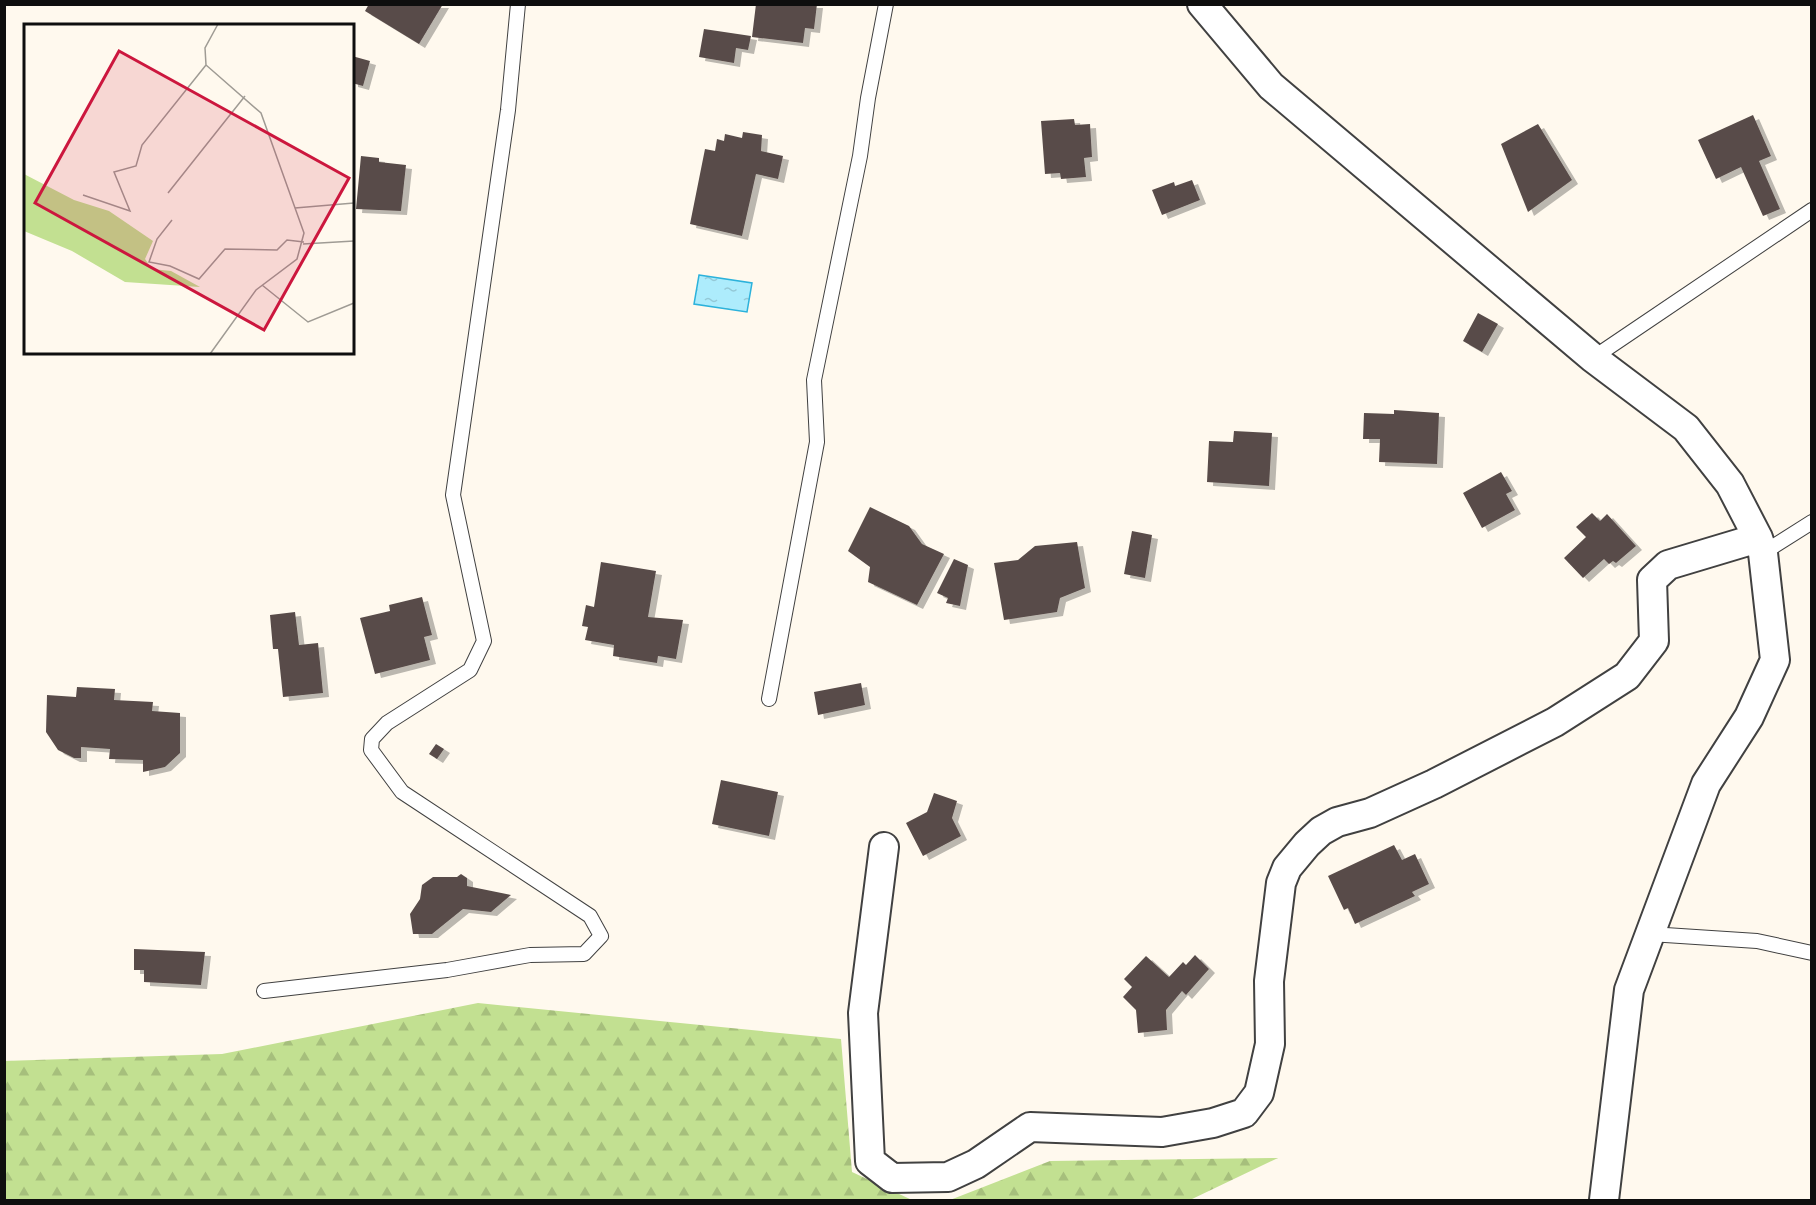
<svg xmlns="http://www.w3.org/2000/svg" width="1816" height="1205" font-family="'Times New Roman',serif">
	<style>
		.forest { fill: url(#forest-firs) }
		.water { fill: url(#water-ripples); stroke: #2cb2db; stroke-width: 1.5 }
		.building { fill: #584c49; filter: url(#shadow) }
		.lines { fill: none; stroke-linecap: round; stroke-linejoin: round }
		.lane-casing { stroke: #414141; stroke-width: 16 }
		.street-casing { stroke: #414141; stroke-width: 32 }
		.lane { stroke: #fff; stroke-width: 14 }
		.street { stroke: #fff; stroke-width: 28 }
		.inset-road { fill: none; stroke: #9f9b94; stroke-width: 1.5 }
		.view { fill: #cc173e; fill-opacity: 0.15; stroke: #cc173e; stroke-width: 3 }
		.inset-edge { fill: none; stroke: #0e0e0e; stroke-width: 3 }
	</style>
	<defs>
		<pattern id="forest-firs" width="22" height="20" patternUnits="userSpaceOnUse" patternTransform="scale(1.5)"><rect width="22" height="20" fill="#c2e091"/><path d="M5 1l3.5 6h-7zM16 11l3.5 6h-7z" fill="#a6bf7c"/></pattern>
		<pattern id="water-ripples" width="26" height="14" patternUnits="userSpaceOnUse" patternTransform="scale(1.5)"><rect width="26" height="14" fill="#adecfc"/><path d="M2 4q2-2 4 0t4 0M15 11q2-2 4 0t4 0" fill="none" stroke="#94c9d7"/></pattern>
		<filter id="shadow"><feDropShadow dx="6" dy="4" stdDeviation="0" flood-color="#0004"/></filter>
	</defs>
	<rect width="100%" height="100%" fill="#fff9ee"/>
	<!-- forest -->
	<path class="forest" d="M478,1003L841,1039L852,1172L912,1200H5L4,1061L222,1054Z
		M1278,1158L1190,1200H950L1050,1161Z"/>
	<!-- water -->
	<path class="water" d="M699,275L752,283L747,312L694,304Z"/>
	<!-- building -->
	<path class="building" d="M369,4H443L419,44L365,11Z
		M756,4H817L814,29L805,28L803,43L752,37Z
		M704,29L751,36L748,50L736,48L734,63L699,57Z
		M352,56L370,61L363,86L352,83Z
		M1753,115L1771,156L1759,161L1780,209L1763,216L1741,167L1716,179L1698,140Z
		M1074,119L1075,125L1090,124L1092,157L1084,158L1086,177L1061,179L1060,173L1045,174L1041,121Z
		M1538,124L1572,180L1528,212L1501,144Z
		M743,132L762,135L761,151L783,156L778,179L756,174L742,236L690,224L705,149L715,151L717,139L724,141L725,134L742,138Z
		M361,156L379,158V162L406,165L401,211L356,209Z
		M1192,180L1200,200L1162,215L1152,190L1174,182L1175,186Z
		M1478,313L1498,324L1482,352L1463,341Z
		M1394,410L1439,413L1437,464L1379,462L1380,439H1363L1364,413L1394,414Z
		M1234,431L1272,433L1269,486L1207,482L1209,441L1233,442Z
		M1501,472L1512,491L1506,494L1515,510L1482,528L1463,493Z
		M870,507L909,526L922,544L944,554L917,605L868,582L870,567L848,551Z
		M1592,513L1600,521L1607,514L1636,546L1616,563L1613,561L1609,564L1604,559L1583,578L1564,558L1586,537L1576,527Z
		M1132,531L1152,535L1145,578L1124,574Z
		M1077,542L1085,588L1060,598L1057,612L1004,620L994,563L1018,560L1035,546Z
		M954,559L968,565L960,606L946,603L948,598L937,593Z
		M601,562L656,571L648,617L683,620L676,659L658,656L657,663L613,656L614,645L585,640L588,627L582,626L586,605L594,607Z
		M422,597L432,635L424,637L430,660L375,674L360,618L390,611L389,605Z
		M295,612L299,645L318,643L323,693L283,697L278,649H273L270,615Z
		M861,683L865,705L818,715L814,692Z
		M77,687L115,689L114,700L153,702L152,711L180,713V753L165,767L143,772V760L109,759L110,749L81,747V758H74L58,750L46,732L47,695L76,697Z
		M436,744L444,749L437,759L429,754Z
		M721,780L778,792L769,836L712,824Z
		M934,793L957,801L952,818L961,836L923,856L906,823L927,812Z
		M1394,845L1402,860L1415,854L1429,884L1412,892L1415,896L1355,924L1348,908L1344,910L1328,876Z
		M461,874L467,878V886L511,895L491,912L463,909L432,934H413L410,914L420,899L422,885L433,877H457Z
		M134,949L205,952L201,985L144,982V970H134Z
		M1195,955L1209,969L1186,995L1182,991L1166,1010L1167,1030L1138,1033L1136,1010L1123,997L1132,987L1124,979L1146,956L1169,977L1183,962L1186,965Z"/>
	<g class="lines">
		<defs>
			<path id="lane" d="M1593,358L1812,210
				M1763,553L1812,522
				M769,699L817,442L814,380L860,156L868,98L886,4
				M1650,934L1757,941L1812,953
				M264,991L447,970L530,955L584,954L601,936L590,916L402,792L371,750L372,739L387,723L470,670L484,641L453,495L508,110L518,4"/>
			<path id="street" d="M1202,4L1271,86L1593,358L1686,428L1730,484L1758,538L1763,553L1775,660L1749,717L1706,784L1629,990L1604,1200
				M884,847L863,1013L870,1161L892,1178L948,1177L976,1164L1030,1127L1162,1132L1213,1123L1244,1113L1259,1093L1270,1044L1269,981L1281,883L1287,868L1307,844L1321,831L1337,822L1370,813L1434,784L1555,722L1627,676L1654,641L1652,580L1668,565L1758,538"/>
		</defs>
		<!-- lane casing -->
		<use href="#lane" class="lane-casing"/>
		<!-- street casing -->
		<use href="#street" class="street-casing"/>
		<!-- lane -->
		<use href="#lane" class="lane"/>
		<!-- street -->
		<use href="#street" class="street"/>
	</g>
	<!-- overview -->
	<g transform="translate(24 24)">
		<rect width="330" height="330" fill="#fff9ee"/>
		<path d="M0,150L50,176L85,187L129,217L121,235L128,245L147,247L176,263L101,258L48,227L0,207Z" fill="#c2e091"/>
		<path class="inset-road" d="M144,169L221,72M59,171L106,187L90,148L112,142L118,121L182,41M271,184L330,179M148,196L133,215L125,238L146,242L175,255L201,225L253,226L263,216L280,218M279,220L330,217M238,261L284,298L330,279M186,330L232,266L273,235L280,209L237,89L182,41L181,24L194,0"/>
		<path class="view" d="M95,27L325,154L240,306L11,179Z"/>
		<rect width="330" height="330" class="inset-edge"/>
	</g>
	<!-- border -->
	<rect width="1816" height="1205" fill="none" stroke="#0e0e0e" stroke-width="12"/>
</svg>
